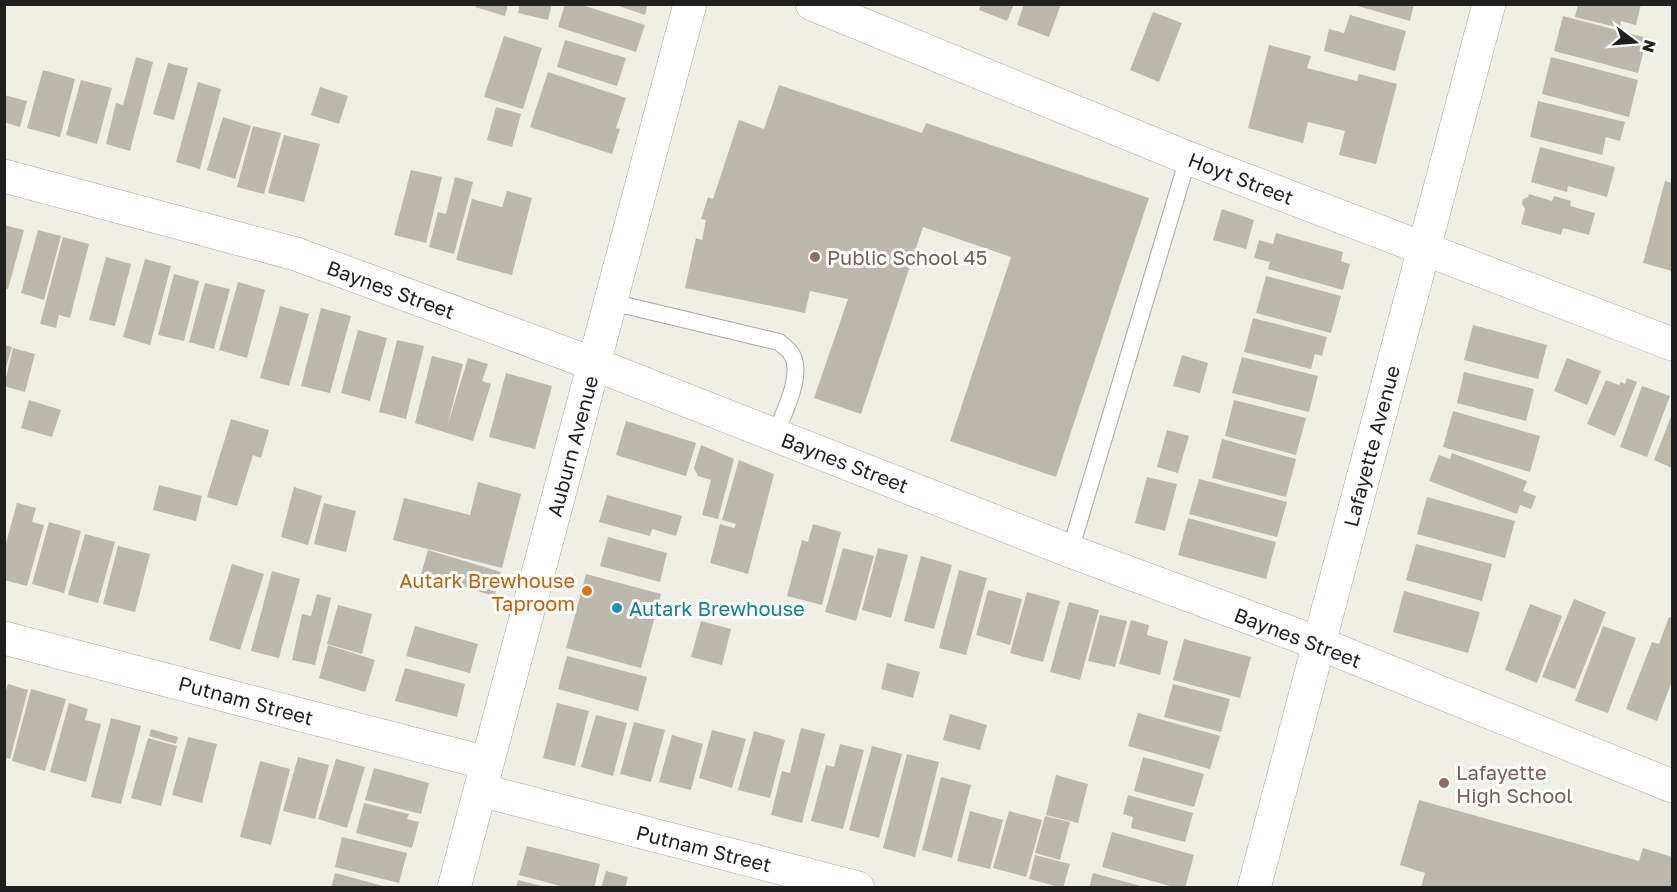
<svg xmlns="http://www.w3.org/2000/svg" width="1677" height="892" font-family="'Golos Text',sans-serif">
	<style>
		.building { fill: #bdb8ae }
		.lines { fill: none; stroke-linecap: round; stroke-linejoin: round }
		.lane-casing { stroke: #a6a6a6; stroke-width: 18 }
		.street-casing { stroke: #a6a6a6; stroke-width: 34 }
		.lane { stroke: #fff; stroke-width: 16 }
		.street { stroke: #fff; stroke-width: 33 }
		.education-dot { fill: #8d6e63; stroke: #fff; stroke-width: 2 }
		.food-dot { fill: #e8710a; stroke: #fff; stroke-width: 2 }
		.culture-dot { fill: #0f9aa8; stroke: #fff; stroke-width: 2 }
		.labels { text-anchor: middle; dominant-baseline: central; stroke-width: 6; stroke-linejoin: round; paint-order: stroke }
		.street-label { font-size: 20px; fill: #1f1f1f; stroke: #fff }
		.education-label { font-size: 20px; fill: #785e54; stroke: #fff; text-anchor: start }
		.food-label { font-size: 20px; fill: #c56008; stroke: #fff; text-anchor: end }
		.culture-label { font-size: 20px; fill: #0d838f; stroke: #fff; text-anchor: start }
	</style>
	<rect width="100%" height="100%" fill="#f0efe5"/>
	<!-- building -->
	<path class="building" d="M476,4H508L505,16L475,7Z
		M520,4H552L548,20L518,13Z
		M565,4H579L645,25L636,52L558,27Z
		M613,4H648L645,15Z
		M981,4H1014L1007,21L979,10Z
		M1024,4H1061L1049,37L1017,25Z
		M1351,4H1414L1410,21Z
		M1578,4H1641L1636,25L1621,21L1620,28L1575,17Z
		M1153,12L1182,23L1159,82L1130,70Z
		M1350,15L1406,31L1395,71L1324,51L1329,29L1344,33Z
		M1563,16L1647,38L1638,73L1554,51Z
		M504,36L542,48L523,109L484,97Z
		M565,40L626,58L617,86L557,67Z
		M1269,45L1311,56L1307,68L1357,81L1359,74L1397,84L1376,164L1339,155L1345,131L1308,122L1303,143L1248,128Z
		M136,57L153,62L130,151L106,144L116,103L123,105Z
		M1551,57L1638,80L1629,117L1542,94Z
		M168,63L188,68L174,120L153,114Z
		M43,70L75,79L60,137L27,128Z
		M548,72L626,98L616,128L620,129L612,154L530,127Z
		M81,80L112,88L97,144L66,135Z
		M198,82L221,89L200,169L176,162Z
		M779,85L922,133L926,123L1149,198L1056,477L950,441L1011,257L923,227L861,414L814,398L848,299L810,291L805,313L685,288L696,238L702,240L706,220L701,219L708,197L713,199L739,120L764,129Z
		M320,87L348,96L339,124L311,115Z
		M4,95L27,101L20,127L4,122Z
		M1538,101L1625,122L1620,141L1606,137L1602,155L1530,137Z
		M496,107L521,114L512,147L487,140Z
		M223,117L251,126L235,179L207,170Z
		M253,126L281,133L264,194L237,187Z
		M284,135L320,144L304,202L268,193Z
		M1540,147L1615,167L1607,197L1568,186L1567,192L1531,182Z
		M411,170L442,177L426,243L394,235Z
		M455,177L473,182L454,254L429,247L438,212L446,214Z
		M1665,181L1672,183V271L1643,263Z
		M507,191L532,198L512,275L456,260L472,199L502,207Z
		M1529,194L1552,201L1554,196L1571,201L1570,206L1595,213L1589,235L1563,228L1561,235L1521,224L1525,209L1522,204L1523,199L1528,197Z
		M1222,209L1254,220L1246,249L1213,240Z
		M4,225L24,230L8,289L4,288Z
		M38,230L61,236L44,300L21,293Z
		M1276,233L1343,252L1341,261L1350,264L1343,290L1268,269L1270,262L1254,258L1259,240L1273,244Z
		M63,237L89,244L70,318L59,315L56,328L40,324Z
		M106,257L131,264L115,326L89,320Z
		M145,259L171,266L150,345L123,337Z
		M174,274L199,281L184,341L158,335Z
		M1266,276L1341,296L1331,333L1256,313Z
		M238,282L265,290L247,358L219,350Z
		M205,283L230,289L214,349L189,342Z
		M280,306L309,314L289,386L260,378Z
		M321,308L351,316L330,393L301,386Z
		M1253,318L1327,337L1322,356L1315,354L1311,369L1244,352Z
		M1473,325L1547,345L1538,379L1464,360Z
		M358,330L387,338L370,401L341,393Z
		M397,340L424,346L406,419L379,412Z
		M5,345L12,347L5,371Z
		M13,348L35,354L25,392L4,386Z
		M1182,355L1208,363L1200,393L1173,386Z
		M432,356L463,364L447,427L468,358L488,364L482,381L491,384L473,441L415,423Z
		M1242,357L1318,376L1309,412L1232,393Z
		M1567,358L1601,371L1587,405L1554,391Z
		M1464,372L1534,389L1526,421L1457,403Z
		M506,373L552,386L535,449L489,437Z
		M1627,378L1637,382L1615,436L1587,424L1606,380L1619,385L1621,382L1625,384Z
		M1642,386L1670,396L1647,457L1620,447Z
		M29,400L61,410L52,437L21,428Z
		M1234,400L1306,418L1296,455L1225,436Z
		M1453,411L1540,436L1530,472L1443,447Z
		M1672,414V468L1654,460Z
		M231,419L269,430L261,458L253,455L237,506L207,497Z
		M626,421L696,443L686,476L616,455Z
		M1167,430L1189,436L1178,473L1157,467Z
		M1222,439L1296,459L1286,497L1212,478Z
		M701,445L734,459L718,519L702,515L711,480L698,476L694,468Z
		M1452,453L1527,481L1523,491L1536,496L1531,509L1520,505L1517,514L1429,481L1439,455L1450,459Z
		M739,460L774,474L748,574L710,563L720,524L734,528L736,524L722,520Z
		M1147,477L1177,484L1165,531L1135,523Z
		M1199,479L1287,502L1277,537L1189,514Z
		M478,482L521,494L502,568L393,540L404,498L470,515Z
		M159,485L202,496L196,521L153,510Z
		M294,487L322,496L308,545L281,537Z
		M607,495L682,516L676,536L652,529L650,536L599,522Z
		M1427,497L1515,521L1505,558L1417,534Z
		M17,503L36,508L32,522L44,525L27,586L4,580V550Z
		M324,503L356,511L346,552L314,544Z
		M1188,518L1276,542L1266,579L1178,555Z
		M49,522L81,531L64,593L32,584Z
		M813,524L841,532L822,605L787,596L802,540L808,542Z
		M85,534L115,542L98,603L68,595Z
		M608,537L667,553L660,582L600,566Z
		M1416,544L1492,564L1482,601L1406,580Z
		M118,546L150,554L135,612L103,604Z
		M843,548L874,556L856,621L825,612Z
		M878,548L908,555L891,618L862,610Z
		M428,550L501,572L494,596L421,574Z
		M921,556L952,565L934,629L904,621Z
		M232,564L264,574L240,650L209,640Z
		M959,570L987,578L966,655L939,648Z
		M272,571L300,579L279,658L251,651Z
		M586,574L661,594L641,668L566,648Z
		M988,590L1022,599L1010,645L976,635Z
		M1404,591L1480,612L1468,653L1393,632Z
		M1027,592L1060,601L1043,662L1010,653Z
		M317,594L331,598L315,665L292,660L302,614L311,616Z
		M1574,599L1606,612L1575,689L1542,677Z
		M1069,602L1099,610L1080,680L1050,672Z
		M1530,604L1562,616L1537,683L1505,670Z
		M338,605L372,614L362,654L327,644Z
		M1100,615L1127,621L1115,667L1088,661Z
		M1669,617L1672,618V681L1657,721L1626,709L1652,642L1659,644Z
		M1131,620L1149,625L1147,635L1168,641L1160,675L1119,664Z
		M701,621L731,629L722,665L691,657Z
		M415,626L478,644L470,673L406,656Z
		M1603,626L1636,638L1608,713L1575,701Z
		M1184,639L1251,657L1240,698L1173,680Z
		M328,645L375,660L365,692L319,678Z
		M567,656L647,677L638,711L558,689Z
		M887,663L920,672L913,698L881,689Z
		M405,668L465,684L457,717L395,701Z
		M8,684L28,690L10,759L4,757V696Z
		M1173,684L1230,699L1221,732L1164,717Z
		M31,689L66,699L45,771L12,761Z
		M69,703L88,709L85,720L101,724L86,782L50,772Z
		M557,703L589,711L575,766L543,758Z
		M1138,713L1220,736L1210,769L1128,746Z
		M950,714L987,725L980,750L943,740Z
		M596,715L627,723L613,776L581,767Z
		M111,718L141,726L121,804L91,797Z
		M634,722L665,730L651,782L620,774Z
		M801,728L825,734L802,823L771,815L782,771L790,773Z
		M151,729L178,737L176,744L149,736Z
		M712,730L746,739L732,788L699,778Z
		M754,731L785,740L770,798L738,790Z
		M672,735L703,744L691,790L659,782Z
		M188,737L217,744L202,803L172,795Z
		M148,738L177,746L161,806L131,798Z
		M840,744L864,750L843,829L811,821L826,765L834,767Z
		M872,746L902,754L879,838L849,830Z
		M907,754L939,762L915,857L883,848Z
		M298,757L329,765L315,819L283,811Z
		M1143,757L1204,774L1194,807L1134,791Z
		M336,759L365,767L347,828L318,819Z
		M260,761L290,769L271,845L240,837Z
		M374,768L429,783L421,814L365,800Z
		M1056,775L1088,784L1078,823L1046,815Z
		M941,777L971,785L952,858L922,850Z
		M1128,795L1193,813L1185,842L1131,828L1133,817L1123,814Z
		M1419,800L1639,861L1643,848L1672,857V888H1421L1425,873L1400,865Z
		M364,803L409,814L407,819L419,822L412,848L356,833Z
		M970,811L1003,820L990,869L957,861Z
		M1009,811L1042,820L1026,877L993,868Z
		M1045,816L1070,822L1060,860L1035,853Z
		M1112,832L1194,855L1185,888H1177L1102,867Z
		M342,837L407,853L399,883L335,867Z
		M527,846L600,864L594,888H568L519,875Z
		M1035,855L1070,864L1063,888L1029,879Z
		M606,871L628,877L625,888H601Z
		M335,873L387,887V888H331Z
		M1093,873L1144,887L1143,888H1089Z
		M518,880L545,887V888H516Z"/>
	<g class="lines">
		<defs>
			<path id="lane" d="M611,302L779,342C782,345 787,348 790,352C806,372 783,414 775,435
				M1070,551L1188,158"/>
			<path id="street" d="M812,4L1188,158L1672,344
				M4,176L296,254L594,364L1070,551L1318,643L1672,786
				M4,638L487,763
				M480,790L858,888
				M454,888L690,4
				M1254,888L1489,4"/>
		</defs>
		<!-- lane casing -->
		<use href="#lane" class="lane-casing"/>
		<!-- street casing -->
		<use href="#street" class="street-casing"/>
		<!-- lane -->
		<use href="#lane" class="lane"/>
		<!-- street -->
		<use href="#street" class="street"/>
	</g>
	<!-- markers -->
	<g class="education-dot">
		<circle cx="815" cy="257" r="6"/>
		<circle cx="1444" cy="783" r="6"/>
	</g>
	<circle class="food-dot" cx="587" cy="591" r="6"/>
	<circle class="culture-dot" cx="617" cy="608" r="6"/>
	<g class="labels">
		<!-- street labels -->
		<g class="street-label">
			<text transform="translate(1241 178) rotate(21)">Hoyt Street</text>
			<text transform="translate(391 289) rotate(20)">Baynes Street</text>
			<text transform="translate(572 446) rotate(-75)">Auburn Avenue</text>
			<text transform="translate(1371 446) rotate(-75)">Lafayette Avenue</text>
			<text transform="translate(845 462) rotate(21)">Baynes Street</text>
			<text transform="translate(1298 637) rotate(21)">Baynes Street</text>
			<text transform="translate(246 700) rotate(15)">Putnam Street</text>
			<text transform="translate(704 848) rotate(14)">Putnam Street</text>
		</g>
		<!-- education labels -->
		<g class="education-label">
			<text x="827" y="257">Public School 45</text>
			<text x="1456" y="772">Lafayette<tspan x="1456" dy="23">High School</tspan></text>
		</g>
		<!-- food labels -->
		<g class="food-label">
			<text x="575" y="580">Autark Brewhouse<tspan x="575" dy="23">Taproom</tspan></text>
		</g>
		<!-- culture labels -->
		<g class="culture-label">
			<text x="629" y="608">Autark Brewhouse</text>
		</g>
	</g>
	<!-- border -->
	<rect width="1677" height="892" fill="none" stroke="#1f1f1f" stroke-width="12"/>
	<!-- north arrow -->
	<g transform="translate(1635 42) rotate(106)" stroke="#ffffff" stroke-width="4.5" paint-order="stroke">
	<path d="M0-4.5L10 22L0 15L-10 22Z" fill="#1f1f1f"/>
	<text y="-9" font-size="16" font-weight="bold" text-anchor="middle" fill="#1f1f1f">N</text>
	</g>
</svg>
